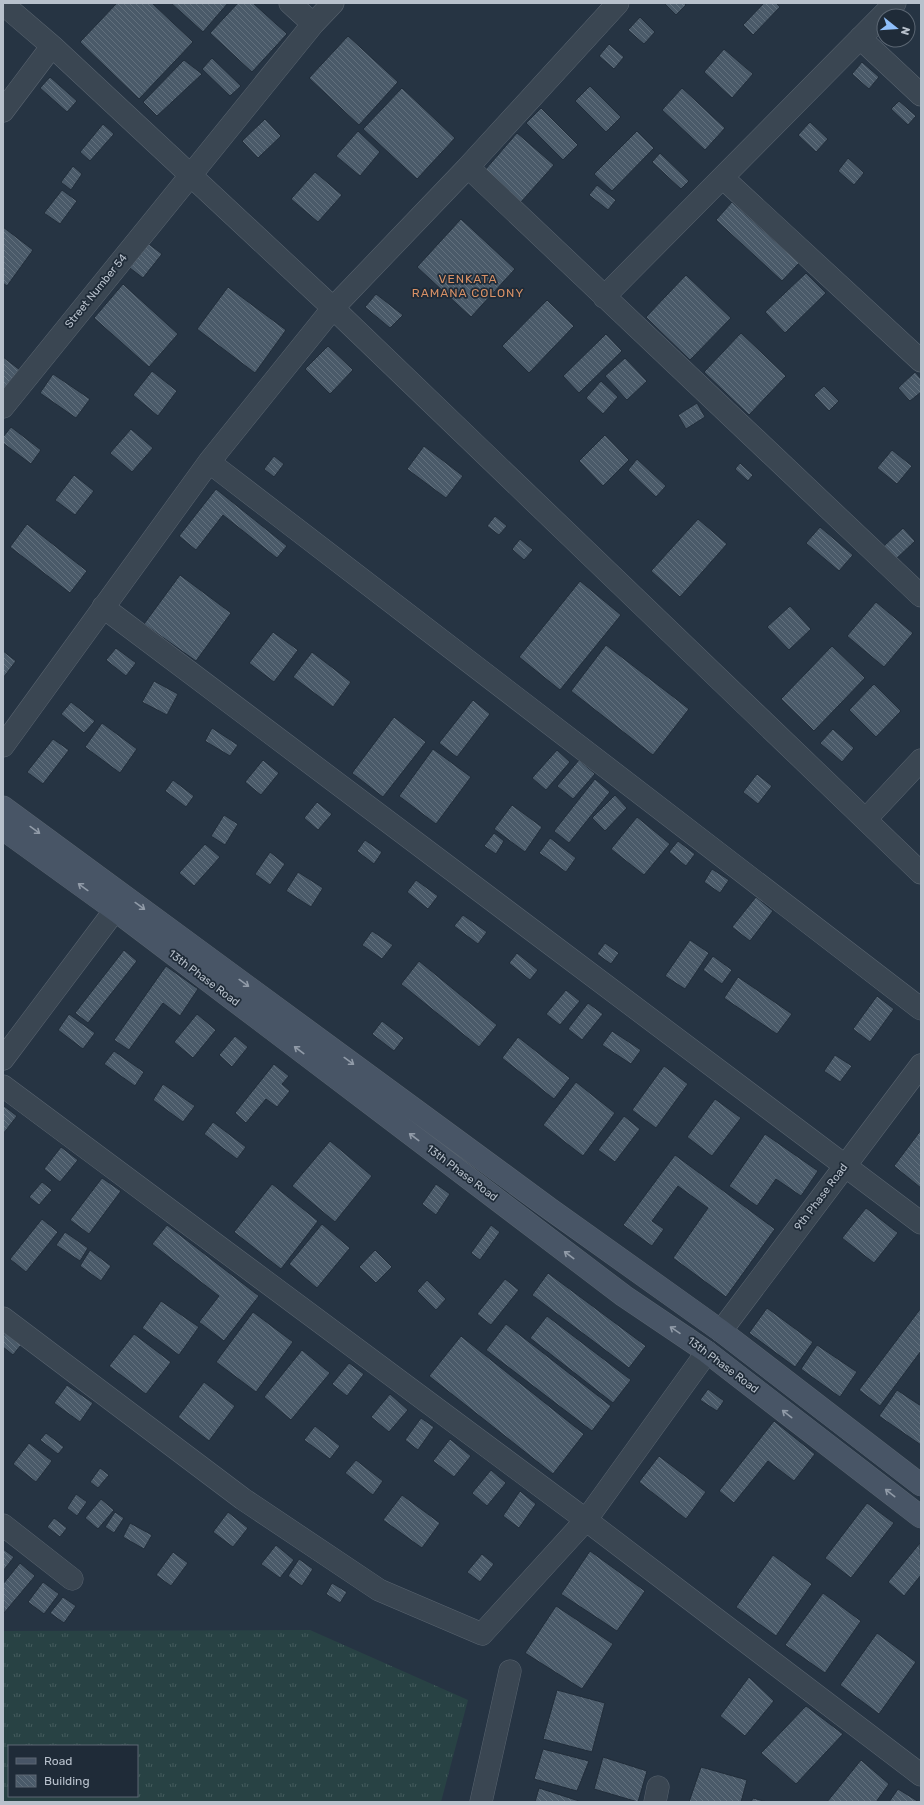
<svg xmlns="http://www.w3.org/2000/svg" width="924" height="1805" font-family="Rubik,sans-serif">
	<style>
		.grass { fill: url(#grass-tufts); fill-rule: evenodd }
		.building { fill: url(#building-back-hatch); stroke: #212d3a }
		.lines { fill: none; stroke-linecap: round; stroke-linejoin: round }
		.street-casing { stroke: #596470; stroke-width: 23 }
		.secondary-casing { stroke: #596470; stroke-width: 23 }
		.street { stroke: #3a4652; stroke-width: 22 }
		.secondary { stroke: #485566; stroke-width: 22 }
		.oneway { stroke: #919ba8 }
		.labels { text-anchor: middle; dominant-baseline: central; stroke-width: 3.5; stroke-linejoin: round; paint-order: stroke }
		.street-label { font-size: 11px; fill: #b8c1cc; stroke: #1f2b38 }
		.neighbourhood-label { font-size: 12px; letter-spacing: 1px; fill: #d99166; stroke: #1f2b38 }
	</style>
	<defs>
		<pattern id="grass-tufts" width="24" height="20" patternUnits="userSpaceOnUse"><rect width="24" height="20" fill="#284244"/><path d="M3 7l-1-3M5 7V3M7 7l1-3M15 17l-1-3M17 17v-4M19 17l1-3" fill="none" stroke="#455c5e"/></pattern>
		<pattern id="building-back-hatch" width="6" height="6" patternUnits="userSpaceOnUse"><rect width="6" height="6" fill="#4a5a69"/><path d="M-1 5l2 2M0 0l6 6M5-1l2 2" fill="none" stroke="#62707d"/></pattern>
	</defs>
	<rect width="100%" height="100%" fill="#263443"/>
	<!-- grass -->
	<path class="grass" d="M310,1630L468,1700L441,1802H3V1631ZM9,1746H137V1796H9Z"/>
	<!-- building -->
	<path class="building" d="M117,3H152L193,42L139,99L80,42Z
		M171,3H228L203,32Z
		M238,3H253L287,34L252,72L210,33Z
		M664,3H684L686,5L676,15Z
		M764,3H776L780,7L753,35L743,25Z
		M640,17L655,32L644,44L628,30Z
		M348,36L398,82L359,125L309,78Z
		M609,44L624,57L614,69L599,56Z
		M724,49L753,74L732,98L704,72Z
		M212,58L241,86L230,96L202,69Z
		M184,60L202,74L157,116L143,102Z
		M862,62L879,77L869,89L852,74Z
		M50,77L77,101L67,112L40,88Z
		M590,86L621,117L606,132L575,101Z
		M402,88L455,138L417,179L363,129Z
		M682,88L725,128L705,150L662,110Z
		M899,101L916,116L908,125L891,109Z
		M541,108L578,145L563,160L526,123Z
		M265,119L281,136L258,158L242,141Z
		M810,122L828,139L816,152L798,135Z
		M103,124L114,134L90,161L80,152Z
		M358,131L380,152L360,176L336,156Z
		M637,131L654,148L612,191L594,174Z
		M517,133L554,165L521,202L485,170Z
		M660,153L689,181L681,189L652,162Z
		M848,158L864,173L854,185L838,171Z
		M73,166L82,174L71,190L61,182Z
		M315,172L342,195L318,222L291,199Z
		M597,185L616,200L608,210L589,195Z
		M62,190L77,201L60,224L44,213Z
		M732,202L799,263L782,281L716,220Z
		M461,219L515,269L471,317L417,267Z
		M3,227L33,250L7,286L3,283Z
		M145,241L162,254L143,278L126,265Z
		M806,273L826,293L785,333L765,312Z
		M686,275L731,318L690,360L646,317Z
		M123,284L178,334L149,367L94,318Z
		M228,287L286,330L255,373L197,329Z
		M376,294L403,315L390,328L365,307Z
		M547,300L574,326L529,373L502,346Z
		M741,333L786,376L749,415L704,372Z
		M606,334L622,351L579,393L563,376Z
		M328,346L353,370L330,394L305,369Z
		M3,357L20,370L3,391Z
		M625,358L647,381L627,400L605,376Z
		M152,371L177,391L158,416L133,395Z
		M915,372L921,379V392L910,401L898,388Z
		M53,374L90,399L76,418L40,393Z
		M601,381L618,397L603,414L586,398Z
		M824,386L839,401L829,411L814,395Z
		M697,403L705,417L686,429L678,415Z
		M11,427L41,450L31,464L3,443V437Z
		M131,429L153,448L132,472L110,453Z
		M605,435L629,460L603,486L579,461Z
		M424,446L463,476L446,498L407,469Z
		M892,450L912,466L897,484L877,468Z
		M274,456L284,464L274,477L264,469Z
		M637,459L666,486L656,497L628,470Z
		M740,463L753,475L748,481L735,469Z
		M74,475L94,491L75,515L55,500Z
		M216,489L287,546L277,558L223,515L196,550L179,536Z
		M495,516L507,526L499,535L487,526Z
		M698,519L727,544L680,597L651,571Z
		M27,524L87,571L70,593L10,547Z
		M820,527L853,555L839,571L806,543Z
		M903,528L915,541L895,560L883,547Z
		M520,539L533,550L524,560L512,549Z
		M180,575L231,613L196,661L144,624Z
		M580,581L621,615L560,690L519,657Z
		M876,602L913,633L884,667L847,636Z
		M790,606L811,629L789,650L767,627Z
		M273,632L298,650L274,682L249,663Z
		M606,645L689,709L653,755L571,691Z
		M832,646L865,678L814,731L781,699Z
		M116,648L136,663L126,676L106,660Z
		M3,651L16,661L3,678Z
		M312,652L351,682L333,707L293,677Z
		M154,681L178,694L167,715L142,702Z
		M874,684L901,711L876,737L849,710Z
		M473,700L490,714L457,757L439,743Z
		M71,702L95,721L84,733L61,714Z
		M394,717L426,742L383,797L352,773Z
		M102,723L137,749L120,773L85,747Z
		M212,728L238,745L230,756L205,741Z
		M833,729L854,748L842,762L820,743Z
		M53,739L69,750L43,784L27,772Z
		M433,749L471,777L436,824L399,796Z
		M557,750L570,762L546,790L532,778Z
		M263,760L279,773L261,795L245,782Z
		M579,760L595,774L573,799L557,786Z
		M757,774L772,786L758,804L743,792Z
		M595,779L610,792L569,843L554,831Z
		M173,780L194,796L186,807L165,791Z
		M615,795L627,808L605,831L592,818Z
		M317,802L332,814L318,830L304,818Z
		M512,805L542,827L525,852L494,829Z
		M224,815L238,824L225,845L211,836Z
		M637,817L670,844L644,875L611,849Z
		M494,833L504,841L496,854L484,846Z
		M550,838L576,858L566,872L539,853Z
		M365,840L382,852L374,864L357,851Z
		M678,841L695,854L686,866L669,852Z
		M205,844L220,857L194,886L179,873Z
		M270,852L285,864L270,885L255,874Z
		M712,869L729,880L720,893L704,882Z
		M298,872L323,888L311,907L286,891Z
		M416,880L438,896L428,909L407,892Z
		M756,897L773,911L750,941L732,927Z
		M463,915L487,932L478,944L454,926Z
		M372,931L393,945L382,959L362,945Z
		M690,940L709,953L685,989L665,976Z
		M605,943L619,953L611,964L597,954Z
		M124,950L137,961L88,1023L75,1013Z
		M517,953L538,970L530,980L509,963Z
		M713,956L732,970L722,984L703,970Z
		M419,961L497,1025L479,1047L401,984Z
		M166,966L198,989L180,1016L163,1003L129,1050L114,1040Z
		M738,977L792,1014L777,1034L724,998Z
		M566,990L580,1001L560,1025L546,1014Z
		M877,996L894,1009L870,1042L853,1029Z
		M588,1003L603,1014L582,1040L568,1029Z
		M69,1014L95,1033L83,1049L58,1030Z
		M197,1014L216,1030L193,1058L174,1042Z
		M382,1021L404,1038L394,1051L372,1034Z
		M612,1031L641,1050L631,1064L602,1045Z
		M235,1036L248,1047L232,1067L219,1055Z
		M518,1037L570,1078L554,1099L502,1058Z
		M114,1051L144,1072L135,1086L104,1064Z
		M835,1055L852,1066L840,1082L824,1071Z
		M274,1064L289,1076L282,1084L290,1091L277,1107L266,1099L246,1123L235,1113Z
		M664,1066L688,1084L656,1128L632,1110Z
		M576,1082L615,1113L583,1156L543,1125Z
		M163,1084L195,1106L183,1122L153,1100Z
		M715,1099L741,1118L712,1156L687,1137Z
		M4,1106L17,1116L3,1134V1107Z
		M624,1116L640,1129L615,1162L598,1150Z
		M213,1122L246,1147L237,1159L204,1134Z
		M921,1130V1188L894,1166Z
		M765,1134L818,1171L801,1196L776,1179L757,1206L729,1186Z
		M330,1141L372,1176L335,1222L292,1186Z
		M61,1147L78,1160L60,1182L44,1169Z
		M675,1155L775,1229L726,1297L673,1258L708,1208L678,1186L652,1221L664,1229L652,1246L623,1225Z
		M102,1178L121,1191L89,1234L70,1220Z
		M42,1182L52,1190L39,1205L29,1197Z
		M272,1184L318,1221L281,1269L234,1232Z
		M436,1184L450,1194L436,1215L422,1204Z
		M866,1208L898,1233L874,1263L842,1238Z
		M42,1219L58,1232L26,1272L10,1259Z
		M322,1224L350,1248L317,1288L289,1264Z
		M167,1225L259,1296L224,1341L199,1322L219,1296L152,1244Z
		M491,1225L500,1232L480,1260L471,1253Z
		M65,1232L88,1248L80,1261L56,1245Z
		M90,1250L111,1266L101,1281L80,1266Z
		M375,1250L392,1267L376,1283L359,1267Z
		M548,1273L646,1346L629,1368L532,1295Z
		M505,1279L519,1290L491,1325L477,1314Z
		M427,1280L446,1299L436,1310L417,1291Z
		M161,1301L199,1327L179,1355L142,1328Z
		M767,1308L813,1342L795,1367L749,1333Z
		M921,1308V1351L880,1406L859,1390Z
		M253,1312L293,1342L256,1392L216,1362Z
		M547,1316L631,1380L613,1403L530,1338Z
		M506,1324L611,1406L592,1431L486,1350Z
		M4,1332L21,1345L13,1355L3,1347Z
		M134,1334L171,1362L146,1394L109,1366Z
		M461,1336L584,1434L553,1474L429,1376Z
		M817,1345L857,1372L840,1397L801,1369Z
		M302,1350L330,1373L291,1420L264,1397Z
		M349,1363L364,1374L347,1396L332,1384Z
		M204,1382L235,1406L209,1441L178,1417Z
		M67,1385L93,1403L80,1422L54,1403Z
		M708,1389L724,1401L717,1411L700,1400Z
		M897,1390L921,1406V1445L879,1416Z
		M390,1394L408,1410L389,1432L371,1417Z
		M421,1418L434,1427L418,1450L405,1440Z
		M774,1421L815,1454L794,1481L768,1461L734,1503L719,1491Z
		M315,1426L340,1446L330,1459L304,1440Z
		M46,1433L64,1447L58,1454L40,1440Z
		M450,1439L471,1456L454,1477L433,1461Z
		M29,1443L52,1461L36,1482L13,1464Z
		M659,1456L706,1492L686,1519L639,1482Z
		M356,1460L383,1481L373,1495L345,1473Z
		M100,1468L109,1475L98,1488L90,1482Z
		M491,1470L506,1483L487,1506L472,1493Z
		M520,1491L536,1504L519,1528L503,1516Z
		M76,1494L87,1502L77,1516L67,1508Z
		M402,1495L440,1523L422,1548L383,1520Z
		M101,1499L114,1510L98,1529L85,1518Z
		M867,1503L894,1523L851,1578L825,1558Z
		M115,1512L124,1518L114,1533L105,1527Z
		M228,1512L248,1528L233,1547L213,1532Z
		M54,1518L67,1528L60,1537L47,1527Z
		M130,1523L152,1535L144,1549L123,1537Z
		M920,1543L921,1575L904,1596L888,1582Z
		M276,1545L294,1560L280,1578L261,1564Z
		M3,1549L14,1557L3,1571Z
		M590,1551L645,1591L617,1631L561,1594Z
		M173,1552L188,1563L171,1586L156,1575Z
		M482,1554L494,1564L480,1582L467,1572Z
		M773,1555L812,1584L776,1636L736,1607Z
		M299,1559L313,1569L302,1586L288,1576Z
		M20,1563L35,1576L4,1613L3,1584Z
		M43,1582L59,1594L44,1614L28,1602Z
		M332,1583L347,1592L340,1603L326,1594Z
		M823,1593L861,1621L825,1673L785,1645Z
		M63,1597L76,1606L64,1623L50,1613Z
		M556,1606L613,1644L582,1689L525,1653Z
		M877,1633L916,1662L879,1714L840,1685Z
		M749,1677L774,1701L745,1736L720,1716Z
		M557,1690L605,1703L592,1752L543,1739Z
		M806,1706L843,1734L796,1784L761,1753Z
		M543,1749L589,1761L577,1791L534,1779Z
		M603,1757L647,1771L638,1802L594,1789Z
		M861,1760L889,1784L876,1802H827Z
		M701,1767L747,1780L741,1802H689Z
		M539,1788L582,1802H535Z
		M898,1789L919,1802H889Z
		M753,1798L767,1802H751Z"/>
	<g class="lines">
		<defs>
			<path id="street" d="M3,4L52,46L333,308L921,873
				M313,24L333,3
				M860,38L921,95
				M3,111L52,46
				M468,167L921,596
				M723,178L921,361
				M604,297L895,3
				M3,407L313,24L290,3
				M209,462L921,1009
				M103,607L921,1223
				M3,746L209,462L333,308L468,167L618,3
				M866,819L921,760
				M3,1059L115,910
				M3,1086L586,1520L921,1775
				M3,1318L243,1499L379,1590L482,1634L586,1520L707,1352
				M721,1331L921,1065
				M3,1525L72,1579
				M481,1802L510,1671
				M655,1802L658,1787"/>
			<path id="secondary" d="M3,807L550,1209L721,1331L921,1485
				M3,829L115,910L624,1296L707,1352L921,1517"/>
		</defs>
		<!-- street casing -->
		<use href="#street" class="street-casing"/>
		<!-- secondary casing -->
		<use href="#secondary" class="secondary-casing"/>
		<!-- street -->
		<use href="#street" class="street"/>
		<!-- secondary -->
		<use href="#secondary" class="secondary"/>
	</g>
	<!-- one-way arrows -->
	<defs><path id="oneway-shaft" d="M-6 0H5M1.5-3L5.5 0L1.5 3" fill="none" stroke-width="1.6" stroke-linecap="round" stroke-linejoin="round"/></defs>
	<g class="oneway">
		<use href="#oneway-shaft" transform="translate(35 830) rotate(36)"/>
		<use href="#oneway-shaft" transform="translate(83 887) rotate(-144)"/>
		<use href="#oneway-shaft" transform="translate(140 906) rotate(36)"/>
		<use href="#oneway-shaft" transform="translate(244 983) rotate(36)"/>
		<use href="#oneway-shaft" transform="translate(299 1050) rotate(-143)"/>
		<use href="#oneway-shaft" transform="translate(349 1061) rotate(36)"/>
		<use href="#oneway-shaft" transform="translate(414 1137) rotate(-143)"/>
		<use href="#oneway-shaft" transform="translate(569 1255) rotate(-143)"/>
		<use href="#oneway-shaft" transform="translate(675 1330) rotate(-146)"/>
		<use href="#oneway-shaft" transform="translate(787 1414) rotate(-142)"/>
		<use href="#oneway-shaft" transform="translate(890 1493) rotate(-142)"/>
	</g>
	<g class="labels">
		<!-- street labels -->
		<g class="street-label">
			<text transform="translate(96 291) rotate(-51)">Street Number 54</text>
			<text transform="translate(204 978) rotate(37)">13th Phase Road</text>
			<text transform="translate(462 1173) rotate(37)">13th Phase Road</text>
			<text transform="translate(821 1197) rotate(-53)">9th Phase Road</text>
			<text transform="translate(723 1365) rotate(37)">13th Phase Road</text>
		</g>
		<!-- neighbourhood labels -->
		<g class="neighbourhood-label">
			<text x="468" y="279">VENKATA<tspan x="468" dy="14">RAMANA COLONY</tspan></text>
		</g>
	</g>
	<!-- border -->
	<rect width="924" height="1805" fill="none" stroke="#b8c1cc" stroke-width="8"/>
	<!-- legend -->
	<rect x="8" y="1745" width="130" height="52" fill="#1f2b38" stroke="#5c6773"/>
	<rect x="16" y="1758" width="20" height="6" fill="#485566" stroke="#5c6773"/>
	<text x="44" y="1765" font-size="12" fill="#b8c1cc">Road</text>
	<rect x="16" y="1775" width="20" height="12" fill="url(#building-back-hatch)" stroke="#5c6773"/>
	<text x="44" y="1785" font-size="12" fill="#b8c1cc">Building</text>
	<!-- north arrow -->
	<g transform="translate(896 28) rotate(107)"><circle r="19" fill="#1f2b38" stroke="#5c6773"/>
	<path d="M0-3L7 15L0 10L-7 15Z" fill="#8fbffa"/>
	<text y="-6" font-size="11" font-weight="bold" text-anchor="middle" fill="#b8c1cc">N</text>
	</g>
</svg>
